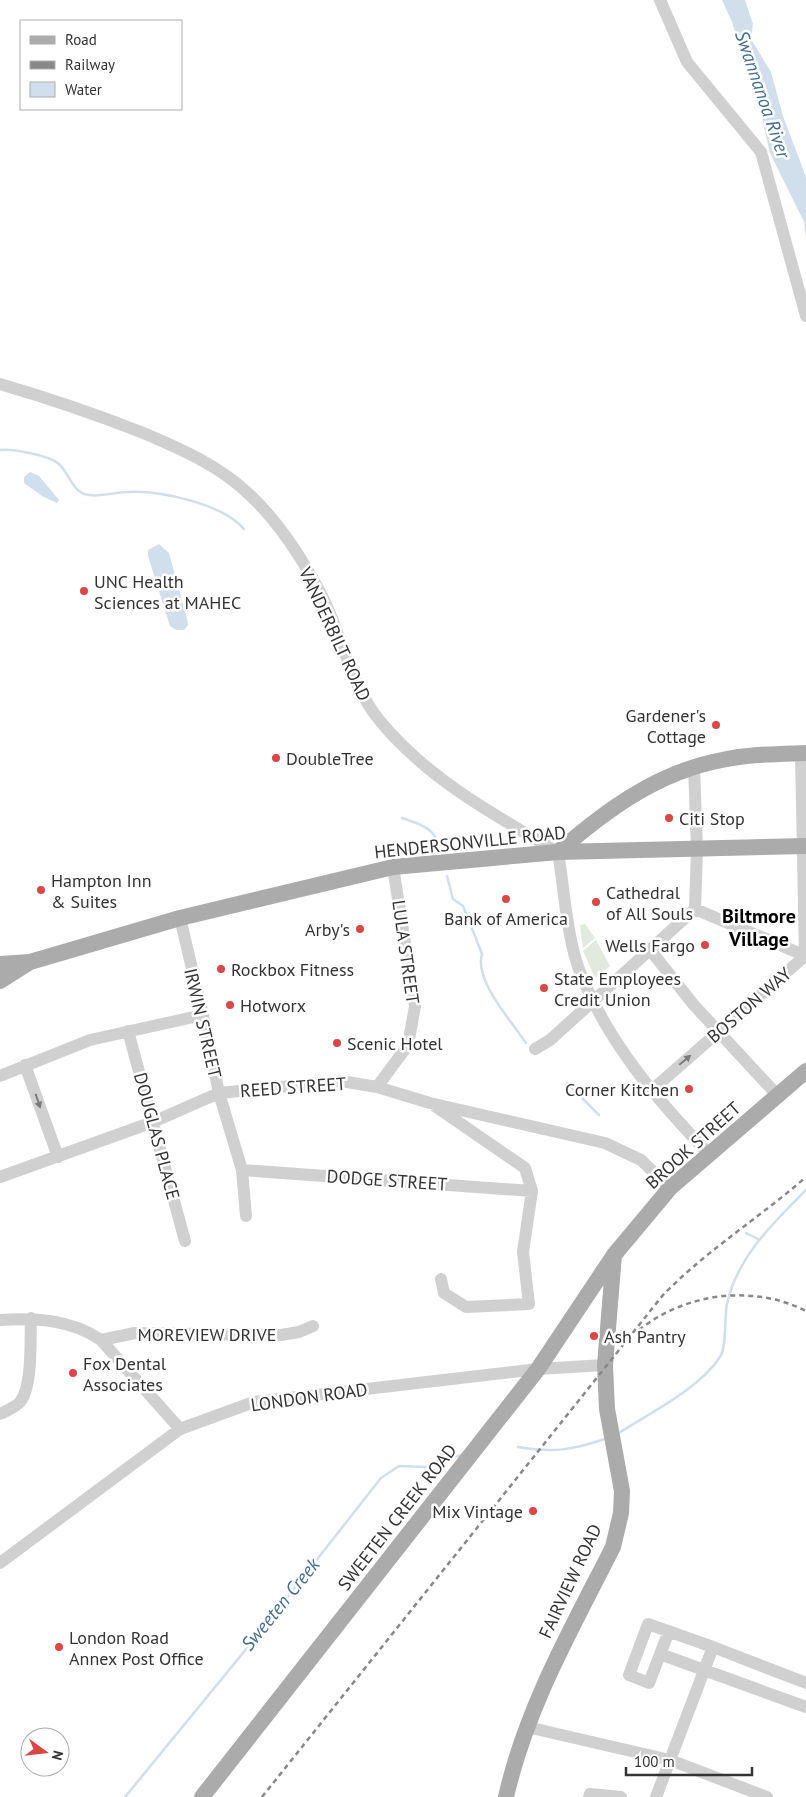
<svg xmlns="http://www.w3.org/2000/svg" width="806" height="1797" font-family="'PT Sans',sans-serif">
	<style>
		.green { fill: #e2e9dd }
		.water { fill: #d1dfec }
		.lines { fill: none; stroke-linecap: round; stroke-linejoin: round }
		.stream { stroke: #d1dfec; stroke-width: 2.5 }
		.minor { stroke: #d0d0d0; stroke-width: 12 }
		.major { stroke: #ababab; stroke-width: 16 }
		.rail { stroke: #888; stroke-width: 2.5; stroke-dasharray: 5 4; stroke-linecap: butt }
		.oneway { fill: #7a7a7a }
		.poi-dot { fill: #d94746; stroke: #fff; stroke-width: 2 }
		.labels { text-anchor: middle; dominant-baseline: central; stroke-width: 5; stroke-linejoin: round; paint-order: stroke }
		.poi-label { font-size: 18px; fill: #333; stroke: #fff; text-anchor: start }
		.street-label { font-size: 18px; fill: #333; stroke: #fff }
		.water-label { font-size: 19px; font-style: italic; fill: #456d90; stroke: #fff }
		.quarter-label { font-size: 20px; font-weight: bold; fill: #000; stroke: #fff }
	</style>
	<rect width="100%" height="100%" fill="#fff"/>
	<!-- green -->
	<path class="green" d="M585,924L595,938L583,948L580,925Z
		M596,940L610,966L595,978L583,951Z"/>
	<!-- water -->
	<path class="water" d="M722,0H745L753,24L751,39L771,72L783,116L806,177V238L804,222L770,153L763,123L761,98L741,52L732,22Z
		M30,472L39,476L59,500L57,503L42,496L24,483V477Z
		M159,544L169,553L187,619L188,625L184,630H176L170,626L148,556V550Z"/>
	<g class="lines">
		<!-- stream -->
		<path class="stream" d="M0,450C13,449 49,455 59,464C70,474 72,493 89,495C101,497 116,492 127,492C160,490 223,504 244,529
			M402,818C416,823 430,826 437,840
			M447,876L453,899L463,906L482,954C474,981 511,1020 526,1043
			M567,1083L599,1115
			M746,1233L758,1239
			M617,1434C650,1413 699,1389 720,1357C727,1347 724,1317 727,1304C737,1257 773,1223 806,1190
			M518,1447C553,1453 572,1450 605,1439
			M125,1797L256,1637L381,1478L399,1466L426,1467L461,1455"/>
		<!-- minor -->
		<path class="minor" d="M660,0L687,62L761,152L806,316
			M0,384C48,398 95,414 141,432C181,449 221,466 252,497C279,523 301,557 319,590C342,632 349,684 380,721C428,779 494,815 558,852C564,888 567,939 580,972C608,1043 658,1101 710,1155
			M695,909L806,956
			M180,918L203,1015L219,1093L242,1170L246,1216
			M651,951L693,1004L778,1096
			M128,1031L185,1241
			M535,1049L550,1040L695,909L697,850L694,767
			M25,1065L58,1157
			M0,1076L90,1040L203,1015
			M377,1087L408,1045L415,1006L393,867
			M652,1090L805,956L801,753
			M435,1106L525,1168L532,1191L523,1252L529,1304L466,1307L444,1293L441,1279
			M242,1170L532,1191
			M0,1177L153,1122L219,1093L341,1081L377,1087L430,1103L605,1143L641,1160L670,1188
			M0,1320C36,1318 70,1319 101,1340L180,1429
			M101,1340L135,1333L281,1335L299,1332L313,1326
			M0,1414C6,1411 16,1407 20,1402C33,1386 30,1339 31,1318
			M0,1563L180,1429L254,1402L538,1369L605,1365
			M669,1631L649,1683L629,1675L648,1624L713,1647
			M660,1654L806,1707
			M527,1727L670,1760L767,1797
			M589,1797L590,1794L621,1797
			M656,1797L713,1647L806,1683"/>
		<!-- major -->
		<path class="major" d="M558,852C606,810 658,772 722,760C750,754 778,754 806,753
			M0,964L30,962L180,918L393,867L558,852L806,846
			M0,981L30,962
			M202,1797L538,1369L614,1255L670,1188L806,1071
			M506,1797C526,1708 572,1628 613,1547L621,1513L622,1491L607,1409L605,1365L614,1255"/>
		<!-- rail -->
		<path class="rail" d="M639,1330C685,1293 753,1284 806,1311
			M262,1797L663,1295C707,1250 759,1218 806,1177"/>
	</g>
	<!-- one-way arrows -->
	<defs><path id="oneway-solid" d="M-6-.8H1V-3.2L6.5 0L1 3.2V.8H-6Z" transform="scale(1.25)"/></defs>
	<g class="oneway">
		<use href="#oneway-solid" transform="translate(685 1060) rotate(-40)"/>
		<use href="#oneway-solid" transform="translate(38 1101) rotate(71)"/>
	</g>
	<!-- markers -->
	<g class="poi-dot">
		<circle cx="84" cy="591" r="5"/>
		<circle cx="716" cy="725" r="5"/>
		<circle cx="276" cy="758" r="5"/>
		<circle cx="669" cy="818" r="5"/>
		<circle cx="41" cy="890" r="5"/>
		<circle cx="506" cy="899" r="5"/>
		<circle cx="596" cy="902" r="5"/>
		<circle cx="360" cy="929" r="5"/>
		<circle cx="705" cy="945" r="5"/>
		<circle cx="221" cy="969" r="5"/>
		<circle cx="544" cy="988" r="5"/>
		<circle cx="230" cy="1005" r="5"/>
		<circle cx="337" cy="1043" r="5"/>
		<circle cx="689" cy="1089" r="5"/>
		<circle cx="594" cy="1336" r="5"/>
		<circle cx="73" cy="1373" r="5"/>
		<circle cx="533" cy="1511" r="5"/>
		<circle cx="59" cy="1647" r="5"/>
	</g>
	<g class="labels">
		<!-- poi labels -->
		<g class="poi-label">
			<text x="94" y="581">UNC Health<tspan x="94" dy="21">Sciences at MAHEC</tspan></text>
			<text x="706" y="715" text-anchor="end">Gardener's<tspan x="706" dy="21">Cottage</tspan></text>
			<text x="286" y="758">DoubleTree</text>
			<text x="679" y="818">Citi Stop</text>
			<text x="51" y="880">Hampton Inn<tspan x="51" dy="21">&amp; Suites</tspan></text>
			<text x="606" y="892">Cathedral<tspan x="606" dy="21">of All Souls</tspan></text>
			<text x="506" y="918" text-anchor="middle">Bank of America</text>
			<text x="350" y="929" text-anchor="end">Arby's</text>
			<text x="695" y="945" text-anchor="end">Wells Fargo</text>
			<text x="231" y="969">Rockbox Fitness</text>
			<text x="554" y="978">State Employees<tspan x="554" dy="21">Credit Union</tspan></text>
			<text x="240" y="1005">Hotworx</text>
			<text x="347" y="1043">Scenic Hotel</text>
			<text x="679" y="1089" text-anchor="end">Corner Kitchen</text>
			<text x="604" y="1336">Ash Pantry</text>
			<text x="83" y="1363">Fox Dental<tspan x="83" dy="21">Associates</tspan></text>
			<text x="523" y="1511" text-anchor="end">Mix Vintage</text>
			<text x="69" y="1637">London Road<tspan x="69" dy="21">Annex Post Office</tspan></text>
		</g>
		<!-- street labels -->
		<g class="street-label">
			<text transform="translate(335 634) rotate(65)">VANDERBILT ROAD</text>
			<text transform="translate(470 842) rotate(-6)">HENDERSONVILLE ROAD</text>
			<text transform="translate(406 952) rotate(82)">LULA STREET</text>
			<text transform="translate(749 1005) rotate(-41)">BOSTON WAY</text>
			<text transform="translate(203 1023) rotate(77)">IRWIN STREET</text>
			<text transform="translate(293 1087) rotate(-4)">REED STREET</text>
			<text transform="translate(157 1136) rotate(75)">DOUGLAS PLACE</text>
			<text transform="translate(693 1145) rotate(-42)">BROOK STREET</text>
			<text transform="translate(387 1180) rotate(4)">DODGE STREET</text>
			<text x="207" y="1334">MOREVIEW DRIVE</text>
			<text transform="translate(309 1397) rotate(-8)">LONDON ROAD</text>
			<text transform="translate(397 1517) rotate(-52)">SWEETEN CREEK ROAD</text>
			<text transform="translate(570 1581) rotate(-65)">FAIRVIEW ROAD</text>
		</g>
		<!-- water labels -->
		<g class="water-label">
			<text transform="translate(763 94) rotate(71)">Swannanoa River</text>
			<text transform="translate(280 1604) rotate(-51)">Sweeten Creek</text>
		</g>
		<!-- quarter labels -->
		<g class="quarter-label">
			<text x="759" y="916">Biltmore<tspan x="759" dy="23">Village</tspan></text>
		</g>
	</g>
	<!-- legend -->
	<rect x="20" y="20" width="162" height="90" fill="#ffffff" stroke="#adadad"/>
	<rect x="30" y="36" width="25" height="8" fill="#ababab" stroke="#adadad"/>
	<text x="65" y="45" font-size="15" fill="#333333">Road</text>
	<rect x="30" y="61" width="25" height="8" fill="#888888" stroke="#adadad"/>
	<text x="65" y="70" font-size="15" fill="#333333">Railway</text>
	<rect x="30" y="82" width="25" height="15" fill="#d1dfec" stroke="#adadad"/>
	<text x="65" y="95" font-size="15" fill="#333333">Water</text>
	<!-- north arrow -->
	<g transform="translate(45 1752) rotate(105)"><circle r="24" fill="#ffffff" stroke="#adadad"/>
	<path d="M0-4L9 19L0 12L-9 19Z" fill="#d94746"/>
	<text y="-8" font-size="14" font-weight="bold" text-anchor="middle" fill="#333333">N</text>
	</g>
	<!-- scale -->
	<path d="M626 1767v8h126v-8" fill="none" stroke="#333333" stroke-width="2.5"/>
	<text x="634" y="1767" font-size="15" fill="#333333" stroke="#ffffff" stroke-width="4" paint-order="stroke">100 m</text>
</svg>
